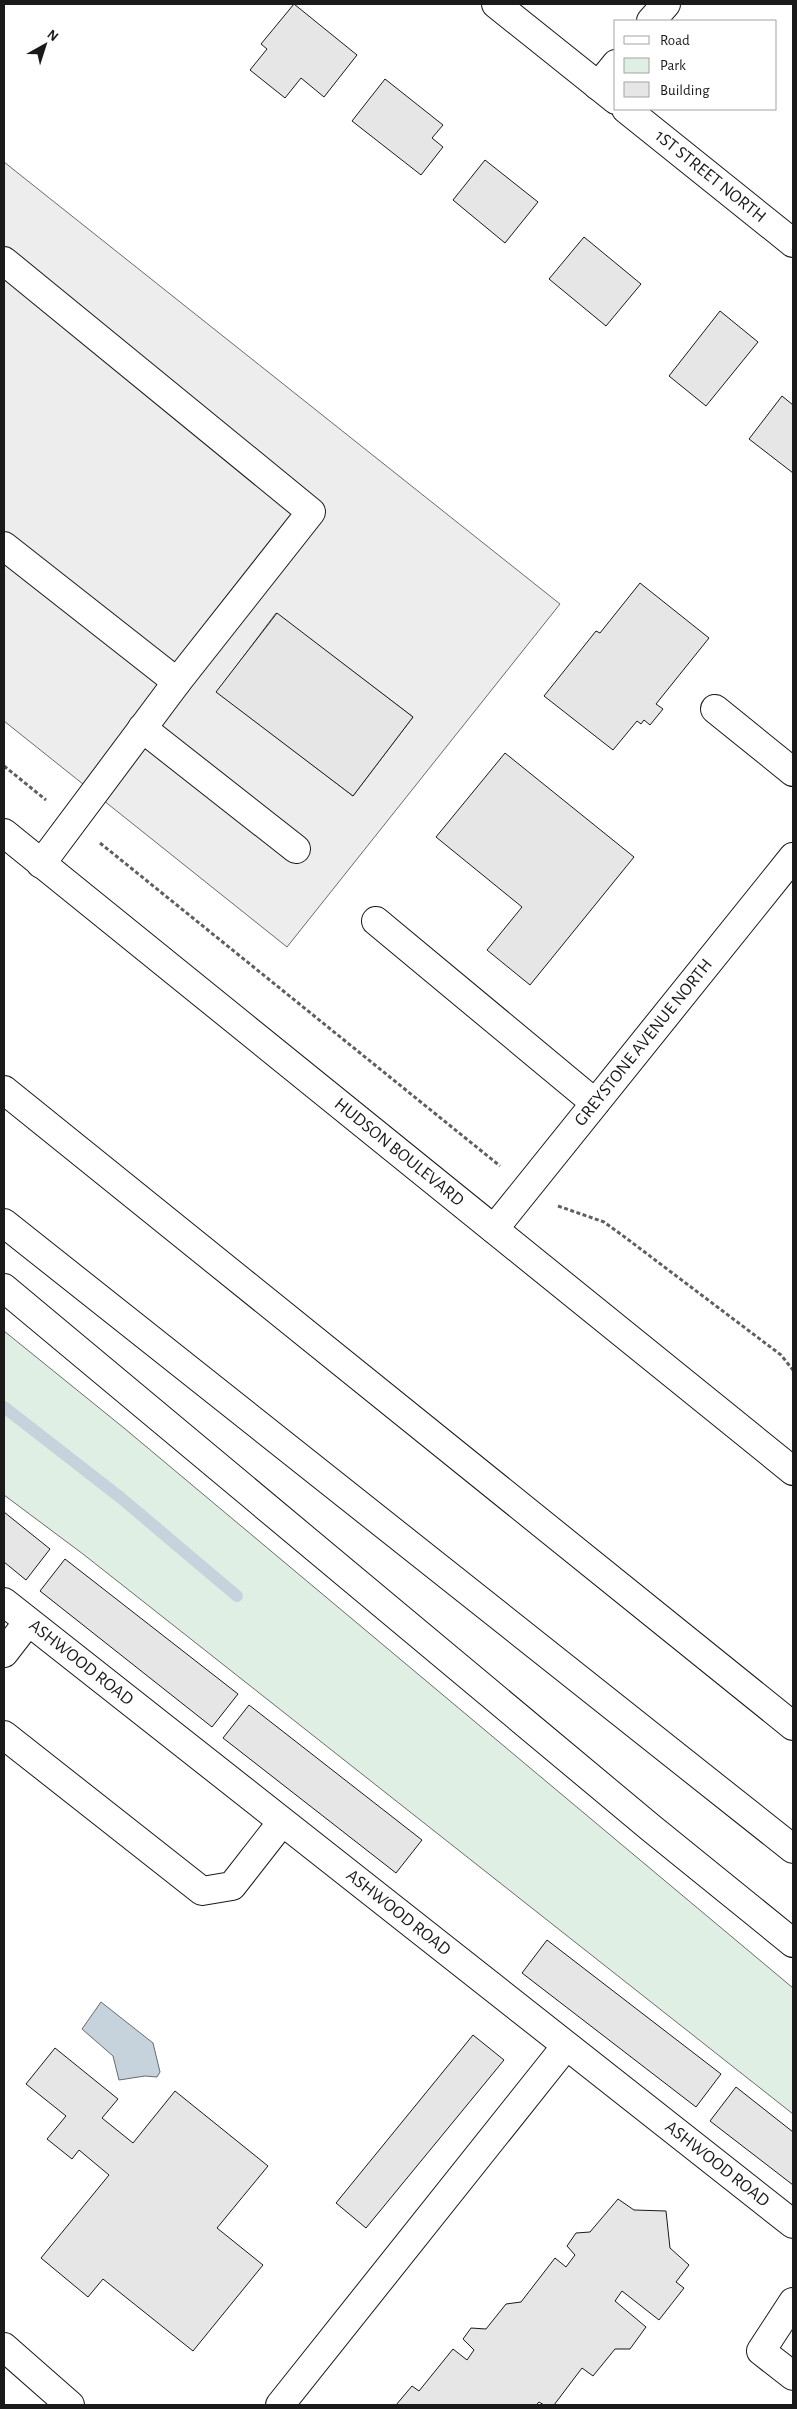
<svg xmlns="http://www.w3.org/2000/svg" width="797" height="2409" viewBox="0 0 797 2409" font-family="'Alegreya Sans',sans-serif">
	<rect width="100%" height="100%" fill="#fff"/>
	<path fill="#e0efe3" stroke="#6a6a6a" d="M4,1331L124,1428L793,1988V2114L83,1554L4,1495Z"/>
	<path fill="#ededed" stroke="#6a6a6a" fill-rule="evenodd" d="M4,162L560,604L287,947L4,721ZM276,613L413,717L353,796L217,692Z"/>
	<path fill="#c6d2dc" stroke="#6a6a6a" d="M101,2002L153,2043L160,2072L157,2077L145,2076L119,2080L113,2056L82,2029Z"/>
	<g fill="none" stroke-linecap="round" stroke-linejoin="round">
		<path stroke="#c6d2dc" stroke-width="12" d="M4,1407L121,1498L237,1596"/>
	</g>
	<g fill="#e6e6e6" stroke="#1a1a1a">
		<path d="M294,4L357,55L324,97L301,78L285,98L250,70L267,49L261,44Z"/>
		<path d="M385,79L443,125L432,138L443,147L421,175L352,121Z"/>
		<path d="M485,160L538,202L505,243L453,200Z"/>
		<path d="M584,237L641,284L606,326L549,279Z"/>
		<path d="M720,311L758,342L706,406L669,376Z"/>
		<path d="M782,396L793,405V473L749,439Z"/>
		<path d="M640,583L709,638L656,704L663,709L650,725L644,720L641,724L637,721L613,750L544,696L596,631L600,633Z"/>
		<path d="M277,613L413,717L353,796L216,692Z"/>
		<path d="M505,753L634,857L530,985L487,950L522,907L436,837Z"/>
		<path d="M4,1512L50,1549L26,1580L4,1562Z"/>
		<path d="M65,1559L238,1694L212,1727L40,1591Z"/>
		<path d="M249,1705L422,1840L396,1873L223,1738Z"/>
		<path d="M547,1940L721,2074L696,2107L522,1973Z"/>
		<path d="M473,2035L504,2060L366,2228L336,2203Z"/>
		<path d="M55,2048L118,2099L102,2118L133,2143L175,2091L268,2166L217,2228L263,2265L193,2351L103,2279L88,2297L41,2258L109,2175L79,2150L72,2159L47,2139L66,2116L26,2084Z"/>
		<path d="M736,2087L793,2132V2185L710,2121Z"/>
		<path d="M618,2199L634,2210L666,2211L670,2248L689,2265L676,2282L684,2288L659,2320L622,2291L615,2301L646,2327L630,2349H615L593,2376L582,2368L554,2405H544L539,2402L536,2405H396L412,2386L419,2391L453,2349L467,2360L474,2350L463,2339L471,2328L486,2329L506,2304L521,2302L555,2258L566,2267L575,2255L567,2246L576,2233L590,2232Z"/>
	</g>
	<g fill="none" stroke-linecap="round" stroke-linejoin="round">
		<g stroke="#1a1a1a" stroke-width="30">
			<g id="minor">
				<path d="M496,4L616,100"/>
				<path d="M651,21L666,4"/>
				<path d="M598,86L616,64"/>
				<path id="s1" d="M626,109L793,243"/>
				<path d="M4,261L311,512L177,682L41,864"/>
				<path d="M4,546L177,682"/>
				<path d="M715,709L793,772"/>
				<path d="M142,728L296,849"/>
				<path id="s2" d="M4,833L793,1471"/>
				<path d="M376,921L595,1103"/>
				<path id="s3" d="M494,1229L793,857"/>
				<path id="s4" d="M4,1602L793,2224"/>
				<path d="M4,1653L28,1622"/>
				<path d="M4,1735L202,1891L232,1886L282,1822"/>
				<path d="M793,2302L761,2351L793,2376"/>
				<path d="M4,2347L70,2405"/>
				<path d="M280,2405L566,2046"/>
			</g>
		</g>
		<g stroke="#1a1a1a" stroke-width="30">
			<g id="highway">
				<path d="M4,1090L793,1726"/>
				<path d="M4,1223L793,1849"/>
				<path d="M4,1288L651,1828L793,1943"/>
			</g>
		</g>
		<g stroke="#5f5f5f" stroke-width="3" stroke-dasharray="4 2.5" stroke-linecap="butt">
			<path d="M4,766L46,800"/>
			<path d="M100,843L500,1166"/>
			<path d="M558,1206L604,1222L626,1238L781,1355L793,1370"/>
		</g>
		<use href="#minor" stroke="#fff" stroke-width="28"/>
		<use href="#highway" stroke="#fff" stroke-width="28"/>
	</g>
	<g text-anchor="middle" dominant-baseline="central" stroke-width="4" stroke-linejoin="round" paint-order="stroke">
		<g font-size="18" fill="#1a1a1a" stroke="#fff">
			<text stroke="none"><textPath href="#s1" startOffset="108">1ST STREET NORTH</textPath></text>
			<text stroke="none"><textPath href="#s3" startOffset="239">GREYSTONE AVENUE NORTH</textPath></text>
			<text stroke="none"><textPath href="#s2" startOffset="508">HUDSON BOULEVARD</textPath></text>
			<text stroke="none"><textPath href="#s4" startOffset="98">ASHWOOD ROAD</textPath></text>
			<text stroke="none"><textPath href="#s4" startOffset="502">ASHWOOD ROAD</textPath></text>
			<text stroke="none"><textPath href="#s4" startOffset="908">ASHWOOD ROAD</textPath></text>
		</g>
	</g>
	<rect width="797" height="2409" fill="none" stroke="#1a1a1a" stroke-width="10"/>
	<rect x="614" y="20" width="162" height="90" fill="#ffffff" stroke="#a3a3a3"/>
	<rect x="624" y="36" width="25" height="8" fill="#ffffff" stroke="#a3a3a3"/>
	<text x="660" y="45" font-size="15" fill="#1a1a1a">Road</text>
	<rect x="624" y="58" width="25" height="15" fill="#e0efe3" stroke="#a3a3a3"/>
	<text x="660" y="70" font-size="15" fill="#1a1a1a">Park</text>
	<rect x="624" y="82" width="25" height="15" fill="#e6e6e6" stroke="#a3a3a3"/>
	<text x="660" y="95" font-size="15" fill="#1a1a1a">Building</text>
	<g transform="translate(45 45) rotate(39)" stroke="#ffffff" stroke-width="4" paint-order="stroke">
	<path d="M0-4L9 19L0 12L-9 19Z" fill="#1a1a1a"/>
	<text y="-8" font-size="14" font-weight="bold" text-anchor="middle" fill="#1a1a1a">N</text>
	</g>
</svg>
